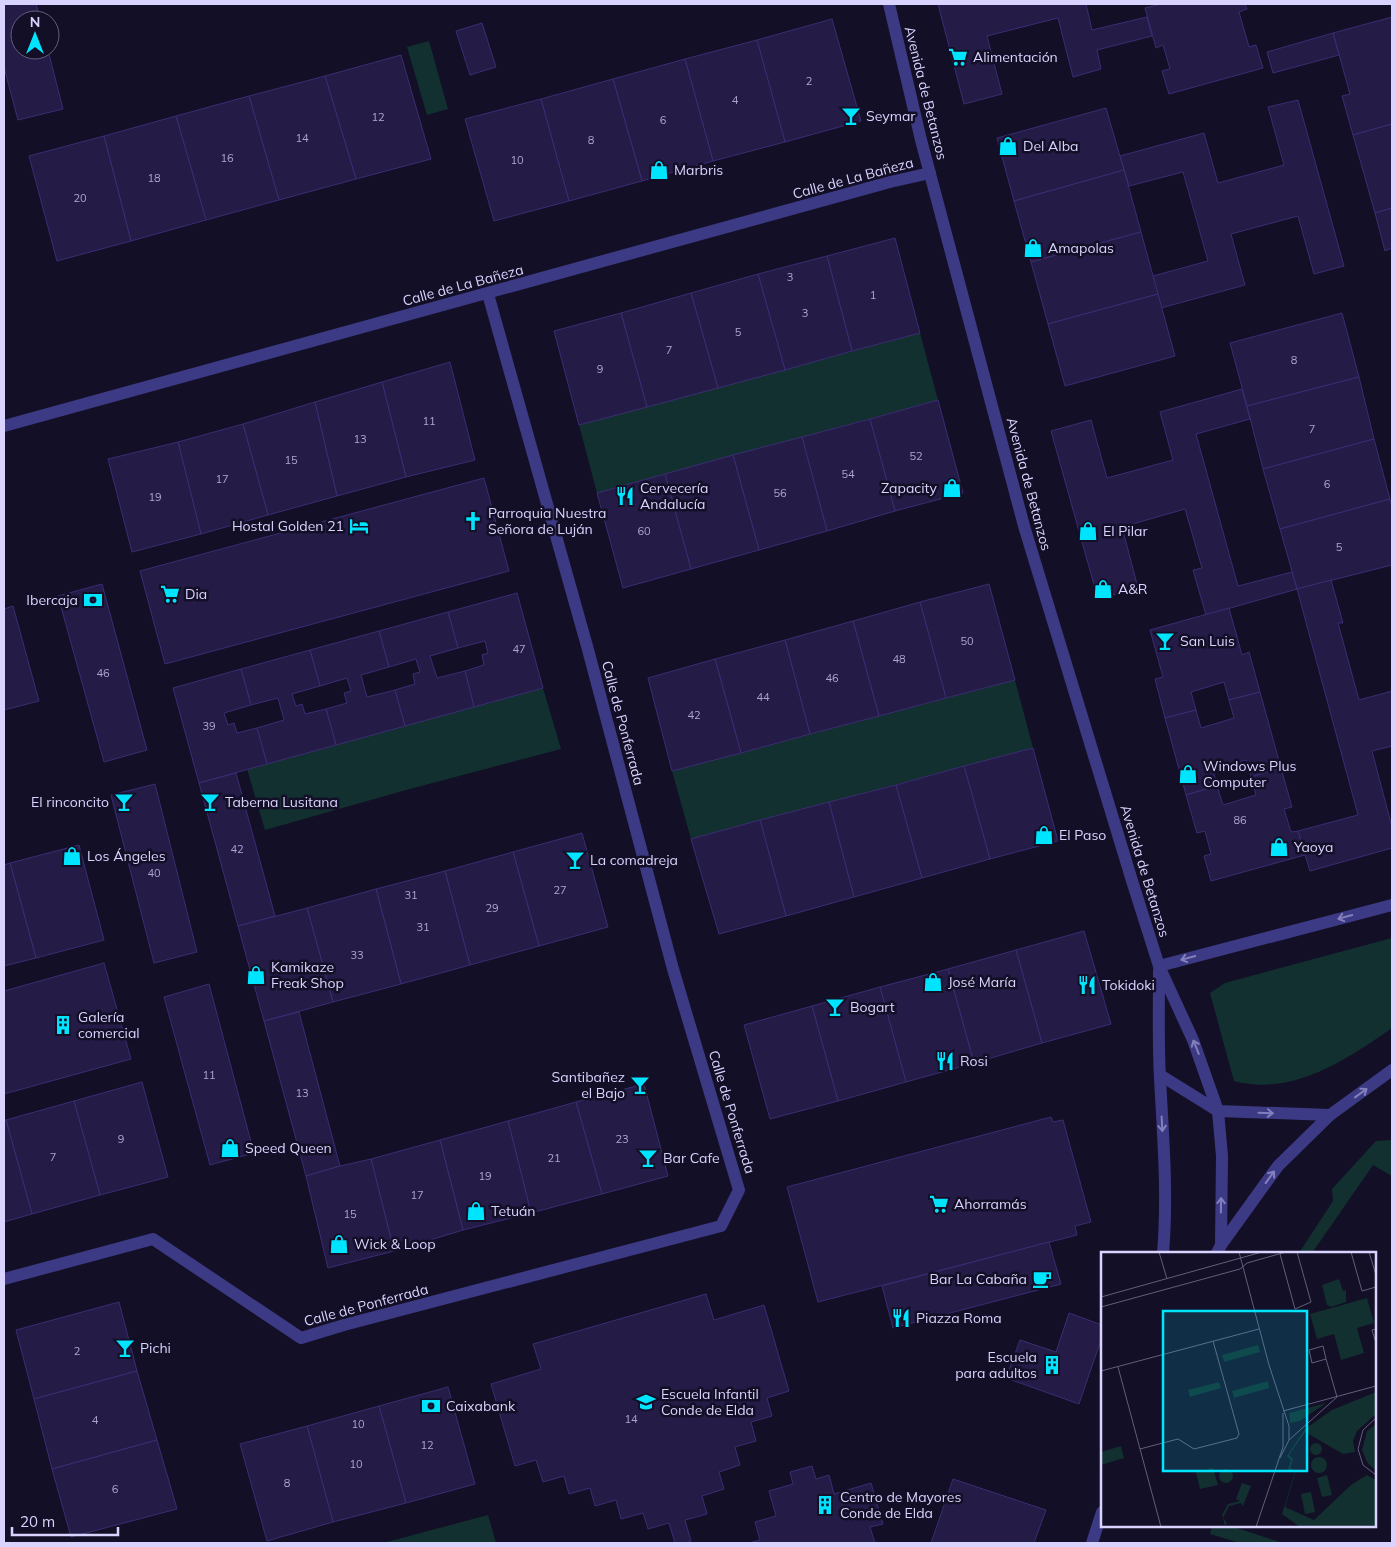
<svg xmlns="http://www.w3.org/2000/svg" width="1396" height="1547" viewBox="0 0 1396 1547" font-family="Mulish,sans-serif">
	<rect width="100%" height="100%" fill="#130f26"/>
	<g fill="#12302f">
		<path d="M429,41L448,109L427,115L407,47Z"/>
		<path d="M920,333L938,400L597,493L579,425Z"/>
		<path d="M1015,680L1033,748L691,839L672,771Z"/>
		<path d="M543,688L561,749L406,790L265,830L247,769Z"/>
		<path d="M1392,938V1028C1348,1059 1291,1097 1234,1081L1210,993L1225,983Z"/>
		<path d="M1392,1140V1176L1373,1165L1312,1253H1299L1333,1201L1332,1189L1376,1141Z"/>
		<path d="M488,1515L496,1543H383Z"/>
		<path d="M1212,1526H1231L1283,1543H1240L1210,1534Z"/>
	</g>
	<g fill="#241b47" stroke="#3b2d73">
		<path d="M8,4H36L40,20H20V50H48L63,109L18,120L4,67V5Z"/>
		<path d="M938,4H1086L1092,30L1147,17L1152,36L1097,50L1101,69L1073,77L1058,18L987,36L1002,94L964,104Z"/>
		<path d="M1161,4H1245L1247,9L1239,12L1249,47L1256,45L1263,68L1169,94L1162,71L1170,69L1163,45L1156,48L1145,8Z"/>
		<path d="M1392,17V124L1353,135L1342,96L1350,94L1333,33Z"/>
		<path d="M832,19L861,121L785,142L757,40Z"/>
		<path d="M482,23L496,67L470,75L456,31Z"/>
		<path d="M1333,33L1339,55L1273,73L1267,52Z"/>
		<path d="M757,40L785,142L713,161L685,59Z"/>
		<path d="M401,55L431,159L356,179L325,76Z"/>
		<path d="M685,59L713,161L642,181L613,79Z"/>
		<path d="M325,76L356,179L279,200L249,96Z"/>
		<path d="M613,79L642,181L569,201L541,99Z"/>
		<path d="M249,96L279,200L206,220L176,116Z"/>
		<path d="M541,99L569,201L494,221L465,119Z"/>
		<path d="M1298,100L1344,266L1314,274L1298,216L1231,234L1245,285L1161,308L1153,276L1208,261L1183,172L1129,186L1120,156L1204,133L1218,183L1284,165L1268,107Z"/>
		<path d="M1106,108L1124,170L1014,201L997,138Z"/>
		<path d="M176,116L206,220L131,241L104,136Z"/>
		<path d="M1392,124V208L1375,213L1353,135Z"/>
		<path d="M104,136L131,241L57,261L29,156Z"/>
		<path d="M1124,170L1141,232L1031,262L1014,201Z"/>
		<path d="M1392,208V248L1385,251L1375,213Z"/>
		<path d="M1141,232L1158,294L1048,324L1031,262Z"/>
		<path d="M895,238L920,333L852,351L827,256Z"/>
		<path d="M827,256L852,351L785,370L758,274Z"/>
		<path d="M758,274L785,370L718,388L691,293Z"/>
		<path d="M691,293L718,388L647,407L621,313Z"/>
		<path d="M1158,294L1175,356L1065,386L1048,324Z"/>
		<path d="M621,313L647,407L579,425L554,331Z"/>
		<path d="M1342,313L1359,377L1247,406L1230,343Z"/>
		<path d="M450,362L475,460L406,477L382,382Z"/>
		<path d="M1359,377L1374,439L1263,469L1247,406Z"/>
		<path d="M382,382L406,477L337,496L315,402Z"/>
		<path d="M1242,389L1250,419L1196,434L1238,586L1292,572L1297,589L1206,615L1193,570L1202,568L1185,509L1122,527L1138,588L1098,599L1051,431L1091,420L1107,478L1173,460L1160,412Z"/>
		<path d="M938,400L963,493L895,511L870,419Z"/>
		<path d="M315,402L337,496L268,515L243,424Z"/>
		<path d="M870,419L895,511L827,531L802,437Z"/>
		<path d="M243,424L268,515L201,534L178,442Z"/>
		<path d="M802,437L827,531L759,550L733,455Z"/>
		<path d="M1374,439L1390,499L1280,529L1263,469Z"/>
		<path d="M178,442L201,534L132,552L108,459Z"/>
		<path d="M733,455L759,550L691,569L665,474Z"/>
		<path d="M665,474L691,569L623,588L597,493Z"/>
		<path d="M484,478L509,571L165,664L140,571Z"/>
		<path d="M1390,499L1392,507V565L1297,589L1280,529Z"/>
		<path d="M1331,580L1343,623H1338L1359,700L1392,691V746L1372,751L1392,827V848L1310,871L1298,831L1358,815L1297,589Z"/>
		<path d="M102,584L147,750L104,762L58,596Z"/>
		<path d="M989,584L1015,680L946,698L920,602Z"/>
		<path d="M517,593L543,688L474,707L465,671L484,665L482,655L488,653L485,641L458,648L448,612Z"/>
		<path d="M920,602L946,698L879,716L853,621Z"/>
		<path d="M13,606L39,701L4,710V609Z"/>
		<path d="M1229,608L1242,655L1249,652L1260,692L1229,700L1224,682L1191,692L1196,710L1165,718L1155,679L1163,677L1150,630Z"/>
		<path d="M448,612L458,648L430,656L437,678L465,671L474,707L405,726L395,690L415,684L413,674L420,672L416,659L389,667L379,631Z"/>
		<path d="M853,621L879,716L810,734L785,640Z"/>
		<path d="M379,631L389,667L361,675L367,697L395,690L405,726L336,745L326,709L347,703L344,693L351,691L347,678L320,686L310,650Z"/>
		<path d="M785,640L810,734L741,753L715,659Z"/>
		<path d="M310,650L320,686L292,694L296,706L302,704L305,714L326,709L336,745L267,764L257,728L284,720L278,698L251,705L241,669Z"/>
		<path d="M715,659L741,753L672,771L648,678Z"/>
		<path d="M241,669L251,705L224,713L228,725L234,723L237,733L257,728L267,764L199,783L173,688Z"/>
		<path d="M1260,692L1281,768L1251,777L1246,760L1213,769L1217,786L1186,795L1165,718L1196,710L1201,728L1234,718L1229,700Z"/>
		<path d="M1033,748L1058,841L990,859L964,766Z"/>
		<path d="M964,766L990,859L922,878L896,785Z"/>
		<path d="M1281,768L1292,807L1284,809L1291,832L1298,831L1305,855L1211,881L1204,856L1211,854L1205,831L1197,833L1186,795L1217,786L1223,805L1256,795L1251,777Z"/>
		<path d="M236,773L275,916L238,926L199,783Z"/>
		<path d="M155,784L197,952L154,963L111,795Z"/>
		<path d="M896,785L922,878L854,897L829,802Z"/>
		<path d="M829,802L854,897L786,916L760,820Z"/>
		<path d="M760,820L786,916L719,934L691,839Z"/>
		<path d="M582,833L608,927L539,946L513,852Z"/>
		<path d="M79,845L104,940L36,958L10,863Z"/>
		<path d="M513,852L539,946L470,965L445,871Z"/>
		<path d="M10,863L36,958L4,966V865Z"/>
		<path d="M445,871L470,965L401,984L376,889Z"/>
		<path d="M376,889L401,984L333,1002L307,908Z"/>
		<path d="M307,908L333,1002L264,1021L238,926Z"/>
		<path d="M1084,931L1111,1024L1042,1043L1016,950Z"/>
		<path d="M1016,950L1042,1043L974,1063L948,969Z"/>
		<path d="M104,963L131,1059L4,1094V991Z"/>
		<path d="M948,969L974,1063L906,1082L880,987Z"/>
		<path d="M209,984L254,1153L210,1165L164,997Z"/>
		<path d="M880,987L906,1082L838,1101L812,1006Z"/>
		<path d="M812,1006L838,1101L770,1119L744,1025Z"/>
		<path d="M299,1012L340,1166L306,1176L264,1021Z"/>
		<path d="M142,1082L168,1177L100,1195L74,1101Z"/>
		<path d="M644,1084L668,1176L602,1194L576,1102Z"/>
		<path d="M74,1101L100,1195L32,1214L6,1120Z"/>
		<path d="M576,1102L602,1194L531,1213L508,1121Z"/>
		<path d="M1051,1117L1053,1122L1063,1120L1091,1222L1075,1226L1077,1235L818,1302L787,1187Z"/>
		<path d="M4,1120H6L32,1214L4,1222Z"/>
		<path d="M508,1121L531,1213L463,1230L440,1140Z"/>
		<path d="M440,1140L463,1230L394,1251L371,1159Z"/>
		<path d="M371,1159L394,1251L328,1268L306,1176L340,1166Z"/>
		<path d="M1049,1242L1061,1284L893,1328L882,1286Z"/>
		<path d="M706,1294L714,1320L764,1305L789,1391L767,1398L772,1416L751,1422L756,1441L735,1447L740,1465L719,1472L724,1489L702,1496L707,1514L685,1520L691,1541L684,1543H675L669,1523L648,1529L643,1513L621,1519L616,1500L595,1506L590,1488L569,1494L564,1476L543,1482L536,1460L515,1466L491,1384L541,1369L533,1344Z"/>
		<path d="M119,1302L137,1371L34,1399L16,1330Z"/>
		<path d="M1069,1313L1102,1325V1337L1079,1404L1006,1378L1020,1340L1056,1352Z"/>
		<path d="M137,1371L157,1440L52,1469L34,1399Z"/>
		<path d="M448,1387L475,1484L406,1503L379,1406Z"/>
		<path d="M379,1406L406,1503L333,1522L307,1426Z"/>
		<path d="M307,1426L333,1522L267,1541L240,1444Z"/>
		<path d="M157,1440L177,1509L71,1537L52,1469Z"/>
		<path d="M812,1466L816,1479L829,1475L834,1494L871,1483L883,1524L870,1527L875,1543H749L760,1540L755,1522L776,1516L769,1491L793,1484L790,1472Z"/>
		<path d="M953,1479L1046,1510L1034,1543H931Z"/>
	</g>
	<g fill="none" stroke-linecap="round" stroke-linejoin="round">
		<g stroke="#3d3a85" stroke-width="12">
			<path d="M889,4L921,140L1024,526L1133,884L1159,966L1193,1040L1218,1111L1222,1156L1221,1245L1217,1253"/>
			<path d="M4,426L890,182L930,173"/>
			<path d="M1159,966L1392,905"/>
			<path d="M1159,971C1159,1007 1158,1043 1160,1078C1163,1136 1168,1195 1163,1253"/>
			<path d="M1160,1075L1218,1111L1330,1115"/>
			<path d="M1221,1245L1278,1166L1330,1115L1392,1070"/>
			<path d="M4,1279L153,1239L301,1338L344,1325L721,1226L739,1190L673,969L587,646L488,294"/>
			<path d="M1092,1543L1102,1512"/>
		</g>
	</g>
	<defs><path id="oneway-shaft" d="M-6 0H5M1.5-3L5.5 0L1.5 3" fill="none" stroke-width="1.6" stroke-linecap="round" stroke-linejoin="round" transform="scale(1.25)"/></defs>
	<g stroke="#837fbc">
		<use href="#oneway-shaft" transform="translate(1345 917) rotate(165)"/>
		<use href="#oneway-shaft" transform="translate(1188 958) rotate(165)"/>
		<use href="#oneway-shaft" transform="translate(1196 1047) rotate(-112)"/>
		<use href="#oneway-shaft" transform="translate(1361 1093) rotate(-36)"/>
		<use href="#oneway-shaft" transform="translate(1266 1113) rotate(2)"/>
		<use href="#oneway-shaft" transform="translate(1162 1124) rotate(87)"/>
		<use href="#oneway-shaft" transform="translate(1270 1177) rotate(-54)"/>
		<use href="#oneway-shaft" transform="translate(1221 1205) rotate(-89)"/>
	</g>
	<defs>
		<g id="supermarket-bare" transform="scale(1.5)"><path d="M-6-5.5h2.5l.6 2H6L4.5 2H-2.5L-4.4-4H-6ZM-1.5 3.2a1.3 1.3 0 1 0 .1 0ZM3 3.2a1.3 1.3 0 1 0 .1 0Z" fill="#00e5ff" stroke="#130f26" stroke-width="2.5" paint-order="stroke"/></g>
		<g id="bar-bare" transform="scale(1.5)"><path d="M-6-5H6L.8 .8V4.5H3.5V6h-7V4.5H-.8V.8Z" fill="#00e5ff" stroke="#130f26" stroke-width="2.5" paint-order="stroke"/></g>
		<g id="shop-bare" transform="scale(1.5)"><path d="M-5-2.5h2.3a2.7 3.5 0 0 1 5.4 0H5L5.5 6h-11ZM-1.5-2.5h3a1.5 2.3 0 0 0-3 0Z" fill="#00e5ff" stroke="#130f26" stroke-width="2.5" paint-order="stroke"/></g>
		<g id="restaurant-bare" transform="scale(1.5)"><path d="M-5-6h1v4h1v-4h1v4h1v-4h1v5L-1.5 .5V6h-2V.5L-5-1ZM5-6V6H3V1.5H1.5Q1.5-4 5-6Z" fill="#00e5ff" stroke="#130f26" stroke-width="2.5" paint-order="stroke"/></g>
		<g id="church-bare" transform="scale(1.5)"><path d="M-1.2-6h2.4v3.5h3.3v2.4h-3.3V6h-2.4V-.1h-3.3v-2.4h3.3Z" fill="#00e5ff" stroke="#130f26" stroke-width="2.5" paint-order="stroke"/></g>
		<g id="hotel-bare" transform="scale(1.5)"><path d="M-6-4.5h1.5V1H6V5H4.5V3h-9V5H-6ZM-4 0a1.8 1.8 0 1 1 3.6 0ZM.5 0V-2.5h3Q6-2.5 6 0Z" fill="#00e5ff" stroke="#130f26" stroke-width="2.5" paint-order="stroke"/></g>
		<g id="bank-bare" transform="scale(1.5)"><path d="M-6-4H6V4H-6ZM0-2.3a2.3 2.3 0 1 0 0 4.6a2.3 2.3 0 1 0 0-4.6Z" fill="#00e5ff" stroke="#130f26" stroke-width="2.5" paint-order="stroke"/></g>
		<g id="building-bare" transform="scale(1.5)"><path d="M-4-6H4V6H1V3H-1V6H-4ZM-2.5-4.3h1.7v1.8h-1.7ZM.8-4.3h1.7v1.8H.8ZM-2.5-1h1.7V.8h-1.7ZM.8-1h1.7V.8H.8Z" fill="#00e5ff" stroke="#130f26" stroke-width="2.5" paint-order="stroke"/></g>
		<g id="cafe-bare" transform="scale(1.5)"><path d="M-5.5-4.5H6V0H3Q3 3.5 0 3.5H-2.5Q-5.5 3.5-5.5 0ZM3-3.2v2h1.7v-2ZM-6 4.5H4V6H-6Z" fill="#00e5ff" stroke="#130f26" stroke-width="2.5" paint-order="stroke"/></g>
		<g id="school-bare" transform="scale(1.5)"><path d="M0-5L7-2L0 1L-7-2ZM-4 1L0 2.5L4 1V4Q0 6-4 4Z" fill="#00e5ff" stroke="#130f26" stroke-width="2.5" paint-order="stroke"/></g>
	</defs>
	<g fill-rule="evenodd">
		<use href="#supermarket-bare" x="958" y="57"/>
		<use href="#bar-bare" x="851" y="116"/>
		<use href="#shop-bare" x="1008" y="146"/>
		<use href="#shop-bare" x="659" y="170"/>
		<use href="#shop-bare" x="1033" y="248"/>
		<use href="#shop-bare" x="952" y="488"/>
		<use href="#restaurant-bare" x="625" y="496"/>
		<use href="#church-bare" x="473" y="521"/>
		<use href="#hotel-bare" x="359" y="526"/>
		<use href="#shop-bare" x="1088" y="531"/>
		<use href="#shop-bare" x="1103" y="589"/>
		<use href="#supermarket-bare" x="170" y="594"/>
		<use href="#bank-bare" x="93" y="600"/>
		<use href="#bar-bare" x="1165" y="641"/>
		<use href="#shop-bare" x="1188" y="774"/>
		<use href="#bar-bare" x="124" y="802"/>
		<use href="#bar-bare" x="210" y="802"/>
		<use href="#shop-bare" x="1044" y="835"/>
		<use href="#shop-bare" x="1279" y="847"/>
		<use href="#shop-bare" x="72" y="856"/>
		<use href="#bar-bare" x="575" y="860"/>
		<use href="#shop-bare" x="256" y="975"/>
		<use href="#shop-bare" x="933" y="982"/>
		<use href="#restaurant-bare" x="1087" y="985"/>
		<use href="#bar-bare" x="835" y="1007"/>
		<use href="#building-bare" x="63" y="1025"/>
		<use href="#restaurant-bare" x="945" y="1061"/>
		<use href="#bar-bare" x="640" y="1085"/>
		<use href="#shop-bare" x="230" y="1148"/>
		<use href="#bar-bare" x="648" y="1158"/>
		<use href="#supermarket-bare" x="939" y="1204"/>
		<use href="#shop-bare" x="476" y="1211"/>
		<use href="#shop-bare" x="339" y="1244"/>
		<use href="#cafe-bare" x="1042" y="1279"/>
		<use href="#restaurant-bare" x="901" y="1318"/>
		<use href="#bar-bare" x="125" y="1348"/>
		<use href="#building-bare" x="1052" y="1365"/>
		<use href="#school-bare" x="646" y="1402"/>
		<use href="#bank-bare" x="431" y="1406"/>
		<use href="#building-bare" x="825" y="1505"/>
	</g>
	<g text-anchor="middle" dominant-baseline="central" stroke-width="5" stroke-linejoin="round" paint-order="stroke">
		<g font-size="11" fill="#aca6d1">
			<text x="809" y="81">2</text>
			<text x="735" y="100">4</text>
			<text x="378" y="117">12</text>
			<text x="663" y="120">6</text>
			<text x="302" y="138">14</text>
			<text x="591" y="140">8</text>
			<text x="227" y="158">16</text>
			<text x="517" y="160">10</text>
			<text x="154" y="178">18</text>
			<text x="80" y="198">20</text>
			<text x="790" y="277">3</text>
			<text x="873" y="295">1</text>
			<text x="805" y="313">3</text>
			<text x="738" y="332">5</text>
			<text x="669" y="350">7</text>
			<text x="1294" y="360">8</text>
			<text x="600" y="369">9</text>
			<text x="429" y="421">11</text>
			<text x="1312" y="429">7</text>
			<text x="360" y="439">13</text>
			<text x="916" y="456">52</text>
			<text x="291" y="460">15</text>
			<text x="848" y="474">54</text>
			<text x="222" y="479">17</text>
			<text x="1327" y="484">6</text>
			<text x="780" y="493">56</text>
			<text x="155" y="497">19</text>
			<text x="644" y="531">60</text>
			<text x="1339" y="547">5</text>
			<text x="967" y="641">50</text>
			<text x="519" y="649">47</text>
			<text x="899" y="659">48</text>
			<text x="103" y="673">46</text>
			<text x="832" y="678">46</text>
			<text x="763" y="697">44</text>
			<text x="694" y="715">42</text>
			<text x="209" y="726">39</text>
			<text x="1240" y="820">86</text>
			<text x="237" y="849">42</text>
			<text x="154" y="873">40</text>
			<text x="560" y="890">27</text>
			<text x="411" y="895">31</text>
			<text x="492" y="908">29</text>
			<text x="423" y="927">31</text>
			<text x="357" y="955">33</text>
			<text x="209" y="1075">11</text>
			<text x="302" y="1093">13</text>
			<text x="121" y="1139">9</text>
			<text x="622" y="1139">23</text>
			<text x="53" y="1157">7</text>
			<text x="554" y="1158">21</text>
			<text x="485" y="1176">19</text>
			<text x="417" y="1195">17</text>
			<text x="350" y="1214">15</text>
			<text x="77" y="1351">2</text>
			<text x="631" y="1419">14</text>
			<text x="95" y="1420">4</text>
			<text x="358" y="1424">10</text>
			<text x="427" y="1445">12</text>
			<text x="356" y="1464">10</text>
			<text x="287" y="1483">8</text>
			<text x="115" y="1489">6</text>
		</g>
		<g font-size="14" fill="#d9d4ff" stroke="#130f26" text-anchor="start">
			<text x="973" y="57">Alimentación</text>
			<text x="866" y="116">Seymar</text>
			<text x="1023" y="146">Del Alba</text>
			<text x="674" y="170">Marbris</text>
			<text x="1048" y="248">Amapolas</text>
			<text x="640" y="488">Cervecería<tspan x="640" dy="16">Andalucía</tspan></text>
			<text x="937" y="488" text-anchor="end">Zapacity</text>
			<text x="488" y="513">Parroquia Nuestra<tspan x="488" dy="16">Señora de Luján</tspan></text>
			<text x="344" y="526" text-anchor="end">Hostal Golden 21</text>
			<text x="1103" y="531">El Pilar</text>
			<text x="1118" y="589">A&amp;R</text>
			<text x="185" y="594">Dia</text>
			<text x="78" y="600" text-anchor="end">Ibercaja</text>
			<text x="1180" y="641">San Luis</text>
			<text x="1203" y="766">Windows Plus<tspan x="1203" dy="16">Computer</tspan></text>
			<text x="109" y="802" text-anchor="end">El rinconcito</text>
			<text x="225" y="802">Taberna Lusitana</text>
			<text x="1059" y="835">El Paso</text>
			<text x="1294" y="847">Yaoya</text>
			<text x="87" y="856">Los Ángeles</text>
			<text x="590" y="860">La comadreja</text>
			<text x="271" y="967">Kamikaze<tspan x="271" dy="16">Freak Shop</tspan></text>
			<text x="948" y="982">José María</text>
			<text x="1102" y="985">Tokidoki</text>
			<text x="850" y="1007">Bogart</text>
			<text x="78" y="1017">Galería<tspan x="78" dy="16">comercial</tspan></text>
			<text x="960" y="1061">Rosi</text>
			<text x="625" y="1077" text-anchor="end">Santibañez<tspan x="625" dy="16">el Bajo</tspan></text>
			<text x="245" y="1148">Speed Queen</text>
			<text x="663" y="1158">Bar Cafe</text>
			<text x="954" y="1204">Ahorramás</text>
			<text x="491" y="1211">Tetuán</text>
			<text x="354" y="1244">Wick &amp; Loop</text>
			<text x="1027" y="1279" text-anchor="end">Bar La Cabaña</text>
			<text x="916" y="1318">Piazza Roma</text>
			<text x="140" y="1348">Pichi</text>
			<text x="1037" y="1357" text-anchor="end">Escuela<tspan x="1037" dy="16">para adultos</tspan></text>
			<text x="661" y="1394">Escuela Infantil<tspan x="661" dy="16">Conde de Elda</tspan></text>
			<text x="446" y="1406">Caixabank</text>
			<text x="840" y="1497">Centro de Mayores<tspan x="840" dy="16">Conde de Elda</tspan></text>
		</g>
		<g font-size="14" fill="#d9d4ff" stroke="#130f26">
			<text transform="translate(926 93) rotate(76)">Avenida de Betanzos</text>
			<text transform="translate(853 178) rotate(-15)">Calle de La Bañeza</text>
			<text transform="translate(463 285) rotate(-15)">Calle de La Bañeza</text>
			<text transform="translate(1029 484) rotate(75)">Avenida de Betanzos</text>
			<text transform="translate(623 723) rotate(75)">Calle de Ponferrada</text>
			<text transform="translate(1145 871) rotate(73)">Avenida de Betanzos</text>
			<text transform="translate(732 1112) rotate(73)">Calle de Ponferrada</text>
			<text transform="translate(366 1305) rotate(-15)">Calle de Ponferrada</text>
		</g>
	</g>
	<g transform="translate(1101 1252)">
		<rect width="275" height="275" fill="#130f26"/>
		<path d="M238,27L242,39L245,38V50L230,55L226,53L221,33ZM266,46L273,71L256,76L263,101L240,108L233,82L216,87L209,62ZM157,93L159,100L123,110L121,103ZM167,129L168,136L133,146L131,139ZM118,130L120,136L89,145L87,138ZM275,140V162L256,179L252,189L254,200L242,202L204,180L188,203L192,207L189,216L195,219L184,255L213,268L250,233L266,223L275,228V275H199L181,262L194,220L187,217L190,208L186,204L204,177L231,158ZM225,151L199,169L189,171L188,161ZM275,172V219L266,210L261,198L266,179ZM209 197a6 6 0 1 1 12 0a6 6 0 1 1-12 0ZM20,194L23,206L0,213V200ZM210 213a8 8 0 1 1 16 0a8 8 0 1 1-16 0ZM112,216L117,233L99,237L95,220ZM118 224a7 7 0 1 1 14 0a7 7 0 1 1-14 0ZM226,223L231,243L221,245L216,226ZM141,231L150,234L142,254L140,251L128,254L122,266L126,271L124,274L121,263L127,252L139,249L135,247ZM210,240L214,260L204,262L200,242Z" fill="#12302f"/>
		<path fill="none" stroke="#625e7d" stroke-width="1" d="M58,0L66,27M138,0L168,113L188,174V188L179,206M250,0L261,39L275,35M268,0L275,23M179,2L194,57L210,50L196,0M0,45L161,0M0,55L139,17L146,11L185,0M275,77L271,78L275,91M222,94L225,107L211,111L208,98ZM225,107L236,145M17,115L60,275M0,119L158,77M182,159L275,134M275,166L262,178L257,197L262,213L275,223M188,188L236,145M39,197L77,187L93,197L136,186L138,182L112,89M155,275L182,195V161"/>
		<path fill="#00e5ff" fill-opacity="0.15" stroke="#00e5ff" stroke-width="2.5" d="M62,59H206V219H62Z"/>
		<rect width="275" height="275" fill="none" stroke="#d9d4ff" stroke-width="2.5"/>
	</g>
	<rect width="1396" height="1547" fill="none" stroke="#d9d4ff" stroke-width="10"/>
	<g transform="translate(35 35)"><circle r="24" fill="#130f26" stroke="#625e7d"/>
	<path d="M0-4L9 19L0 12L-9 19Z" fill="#00e5ff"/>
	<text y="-8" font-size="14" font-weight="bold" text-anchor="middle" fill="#d9d4ff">N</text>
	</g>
	<path d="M12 1527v8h106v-8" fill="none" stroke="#d9d4ff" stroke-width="2.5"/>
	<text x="20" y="1527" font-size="15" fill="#d9d4ff" stroke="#130f26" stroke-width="4" paint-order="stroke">20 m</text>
</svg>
